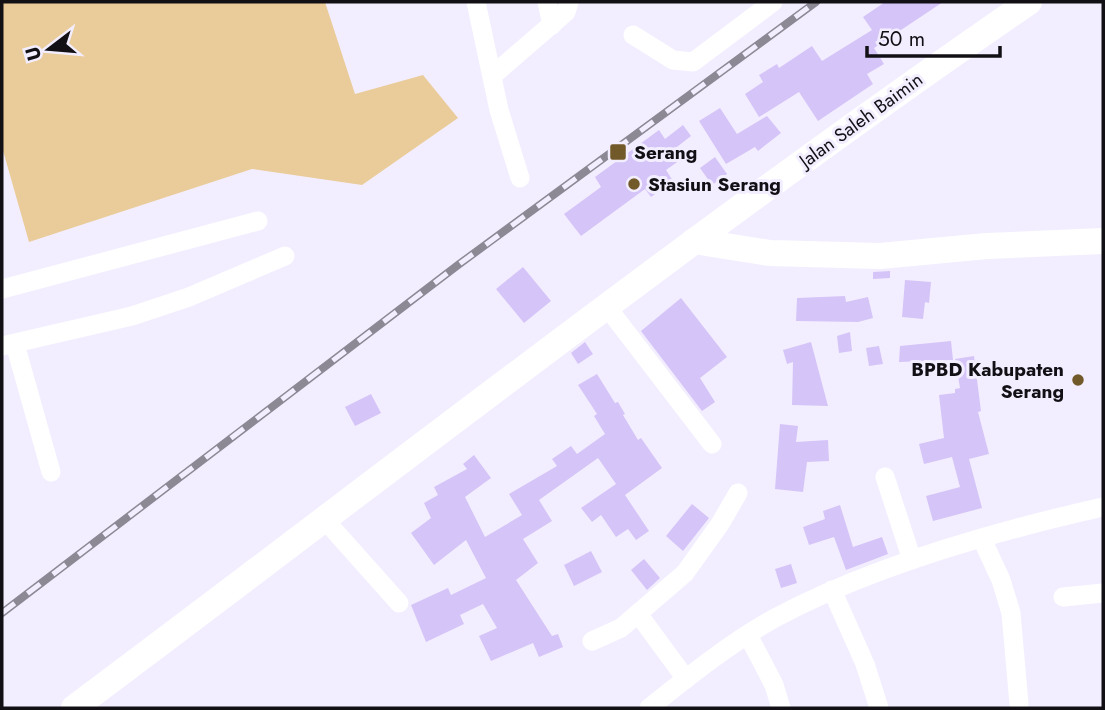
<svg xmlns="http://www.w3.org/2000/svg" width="1105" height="710" viewBox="0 0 1105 710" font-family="Jost,sans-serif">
	<rect width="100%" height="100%" fill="#f3eeff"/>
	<path fill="#eacc9a" d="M2,2H325L355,94L423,75L458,118L362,185L252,169L29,242L2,147Z"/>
	<g fill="#d5c4f8">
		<path d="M885,2H943L874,48L884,64L867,74L873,84L818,121L799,92L759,117L745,94L763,82L759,75L777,64L779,68L812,46L822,61L872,30L863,17Z"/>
		<path d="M720,108L737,134L767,116L781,133L758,151L755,147L726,164L699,121Z"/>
		<path d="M683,125L691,136L673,150L680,160L666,170L673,181L651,197L645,189L581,236L564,214L601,187L595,177L659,130L665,139Z"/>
		<path d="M715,157L727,174L712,185L700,168Z"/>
		<path d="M523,267L551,301L524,323L496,289Z"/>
		<path d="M890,271V278L873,279V272Z"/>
		<path d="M905,280L931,282L929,303L925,302L923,319L902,317Z"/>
		<path d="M845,296L846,302L868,297L873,318L858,322L796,321L797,298Z"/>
		<path d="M681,298L727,357L700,378L715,402L702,411L641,331Z"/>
		<path d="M850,332L852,351L839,353L837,336Z"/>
		<path d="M951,341L953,360L899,362L900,346Z"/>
		<path d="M585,342L593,354L578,364L571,353Z"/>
		<path d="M811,342L828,406L792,405L793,362L787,364L783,350Z"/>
		<path d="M879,346L883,364L869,366L866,348Z"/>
		<path d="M974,356L981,411L978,412L989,454L969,459L982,508L933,521L926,496L960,487L952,457L924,464L919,444L944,438L939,395L955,393V389L960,388L955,359Z"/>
		<path d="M597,374L615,403L618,402L625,414L623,415L638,440L641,438L662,468L625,495L649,531L636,540L628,529L616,537L601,515L592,522L581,508L616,484L598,458L539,500L552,521L523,539L538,563L516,580L552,636L558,634L563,647L539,657L533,643L491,661L479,636L497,628L483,604L460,615L464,624L426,642L411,605L448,588L451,595L486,578L466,540L434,565L411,533L431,518L424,503L438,495L434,487L467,469L463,464L474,455L491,478L465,497L485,537L522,515L509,494L557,466L552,459L571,446L577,454L605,434L594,416L597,414L578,385Z"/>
		<path d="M371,394L381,413L355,426L345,407Z"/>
		<path d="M780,424L798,426L796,442L828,440L829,461L807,462L803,492L775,489Z"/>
		<path d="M692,504L709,518L683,551L666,536Z"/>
		<path d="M840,505L853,547L882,537L888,554L846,570L834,537L809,545L803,527L825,519L823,511Z"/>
		<path d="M591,551L602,572L574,586L564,565Z"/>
		<path d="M644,559L660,578L647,590L631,570Z"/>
		<path d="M791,564L797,583L781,588L775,569Z"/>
	</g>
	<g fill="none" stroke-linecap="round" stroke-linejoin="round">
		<g stroke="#fff" stroke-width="19">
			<path d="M476,2L499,110L520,178"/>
			<path d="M547,2L552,25"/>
			<path d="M633,35L673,60L693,62L773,2"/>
			<path d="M492,76L566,12L569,2"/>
			<path d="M2,289L258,221"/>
			<path d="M607,307L712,444"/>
			<path d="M15,344L51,472"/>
			<path d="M2,346L132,316L189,297L285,256"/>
			<path d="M885,477L912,560"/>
			<path d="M325,520L399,603"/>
			<path d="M982,539L1001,580L1011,613L1019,704"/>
			<path d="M832,590L865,664L879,708"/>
			<path d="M1063,597L1103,593"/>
			<path d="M639,615L686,679"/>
			<path d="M748,635L774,685L781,708"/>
			<path d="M592,641L621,628L685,573L720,524L738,493"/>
			<path d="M649,708C689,676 730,643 775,618C872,566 996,531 1103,507"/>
		</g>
		<g stroke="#fff" stroke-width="26">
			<path d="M694,241L770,253L880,256L987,246L1103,241"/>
			<path d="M74,708C391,471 703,226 1029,2"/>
		</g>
		<g stroke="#8c8894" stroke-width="8">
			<path id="rail" d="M2,613L458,265L816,2"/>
		</g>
		<use href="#rail" stroke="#f3eeff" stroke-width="5" stroke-dasharray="16" stroke-linecap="butt"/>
	</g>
	<g fill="#72592a" stroke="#f3eeff" stroke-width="2.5">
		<rect x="609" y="143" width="18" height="18" rx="3.5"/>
		<circle cx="634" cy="184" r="7"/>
		<circle cx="1078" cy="380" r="7"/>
	</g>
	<g text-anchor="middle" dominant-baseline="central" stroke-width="6" stroke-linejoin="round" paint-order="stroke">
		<g font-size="19" fill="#121015" stroke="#f3eeff">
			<text transform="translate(861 120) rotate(-36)">Jalan Saleh Baimin</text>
		</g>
		<g font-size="19" font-weight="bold" fill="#121015" stroke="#f3eeff" text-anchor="start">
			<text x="634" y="152">Serang</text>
			<text x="648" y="184">Stasiun Serang</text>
			<text x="1064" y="369" text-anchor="end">BPBD Kabupaten<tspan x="1064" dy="22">Serang</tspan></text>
		</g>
	</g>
	<rect width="1105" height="710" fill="none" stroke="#121015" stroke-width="7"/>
	<g transform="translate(49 49) rotate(254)" stroke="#f3eeff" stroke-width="5" paint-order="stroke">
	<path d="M0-5L12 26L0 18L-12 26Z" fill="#121015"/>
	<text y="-10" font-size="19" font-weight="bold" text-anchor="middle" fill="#121015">U</text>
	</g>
	<path d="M867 46v10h133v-10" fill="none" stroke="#121015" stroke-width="3.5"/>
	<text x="878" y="46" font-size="21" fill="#121015" stroke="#f3eeff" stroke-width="5" paint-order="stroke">50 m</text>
</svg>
